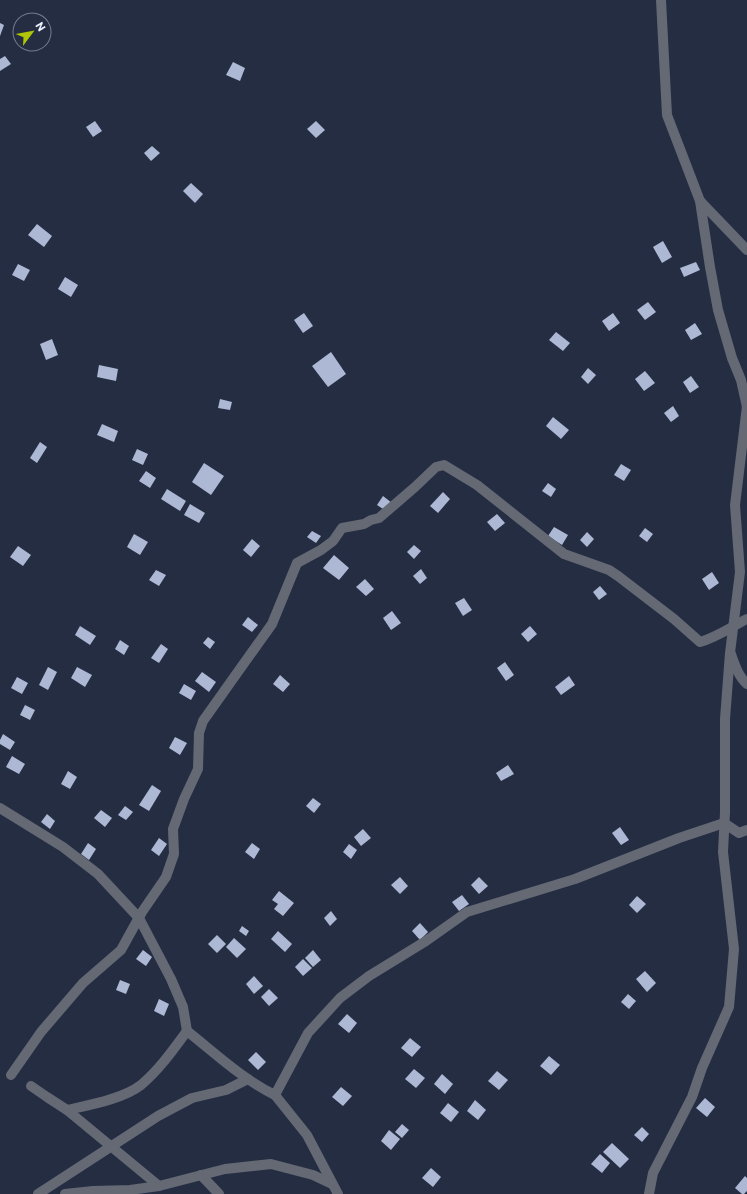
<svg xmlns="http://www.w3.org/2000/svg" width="747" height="1194" viewBox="0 0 747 1194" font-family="Commissioner,sans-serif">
	<rect width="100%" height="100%" fill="#252d43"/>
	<g fill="#adb8d4">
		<path d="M0,23L4,25L0,36Z"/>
		<path d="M5,56L11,64L0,71V59Z"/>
		<path d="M233,62L245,68L240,81L226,75Z"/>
		<path d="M95,121L102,131L93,137L86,127Z"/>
		<path d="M316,121L325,130L316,138L307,129Z"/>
		<path d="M152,146L160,153L151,161L144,153Z"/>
		<path d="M191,183L203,194L195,203L183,191Z"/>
		<path d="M37,224L52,236L44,247L28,235Z"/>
		<path d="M663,241L672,257L662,263L653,247Z"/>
		<path d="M696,262L700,270L684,277L680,268Z"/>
		<path d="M18,264L30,270L24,281L12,275Z"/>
		<path d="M65,277L78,285L71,297L58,289Z"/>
		<path d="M648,302L656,312L645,320L637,310Z"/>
		<path d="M304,313L313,326L303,333L294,320Z"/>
		<path d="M613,313L620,323L609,331L602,321Z"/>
		<path d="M695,323L702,334L691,340L685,330Z"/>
		<path d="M556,332L570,343L563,351L549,340Z"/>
		<path d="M52,339L58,355L46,360L40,344Z"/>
		<path d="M331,352L346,374L328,387L312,366Z"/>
		<path d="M99,365L118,369L116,381L97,377Z"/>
		<path d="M588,368L596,375L588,384L581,377Z"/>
		<path d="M645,371L655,383L644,391L635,379Z"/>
		<path d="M691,376L699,387L690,393L683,382Z"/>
		<path d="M220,399L232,402L230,410L218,408Z"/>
		<path d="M673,406L679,416L671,422L664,413Z"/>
		<path d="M553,417L569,430L561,439L546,426Z"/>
		<path d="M102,424L118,431L114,442L97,435Z"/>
		<path d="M40,442L47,447L37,463L30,458Z"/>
		<path d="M137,449L148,454L143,465L132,460Z"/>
		<path d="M204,463L224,476L211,495L192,482Z"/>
		<path d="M621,464L631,470L624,481L614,475Z"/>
		<path d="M146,471L156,478L150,488L139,481Z"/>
		<path d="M548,483L556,489L551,497L542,491Z"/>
		<path d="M167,489L186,501L180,511L161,499Z"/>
		<path d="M443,492L450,499L438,513L430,506Z"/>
		<path d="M383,496L392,503L386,511L377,505Z"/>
		<path d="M190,504L205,513L199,523L184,515Z"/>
		<path d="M497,514L505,523L495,531L487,522Z"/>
		<path d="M554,527L568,535L562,545L548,536Z"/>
		<path d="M645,528L653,534L647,542L639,536Z"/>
		<path d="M312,531L321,536L316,543L307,537Z"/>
		<path d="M587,532L594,539L587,547L580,540Z"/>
		<path d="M134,534L148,542L140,555L127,547Z"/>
		<path d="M252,539L260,546L251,557L243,550Z"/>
		<path d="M414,545L421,551L414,559L407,552Z"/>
		<path d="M18,546L31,555L23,566L10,557Z"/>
		<path d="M334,555L349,568L339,580L323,568Z"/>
		<path d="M421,569L427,578L420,584L413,576Z"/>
		<path d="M156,570L166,575L159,586L149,580Z"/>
		<path d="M712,572L719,583L709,590L702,579Z"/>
		<path d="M365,579L374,589L366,596L356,587Z"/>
		<path d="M600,586L607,594L599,600L593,592Z"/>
		<path d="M464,598L472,610L463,616L455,603Z"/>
		<path d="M392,611L401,623L391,630L383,618Z"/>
		<path d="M248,617L258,625L252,632L242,625Z"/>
		<path d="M80,626L96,636L90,645L75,635Z"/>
		<path d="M530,626L537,634L528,642L521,634Z"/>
		<path d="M208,637L215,642L210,649L203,643Z"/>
		<path d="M120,640L129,646L124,655L115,649Z"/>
		<path d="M161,644L168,649L159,663L151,658Z"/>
		<path d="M505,662L514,675L506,681L497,668Z"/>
		<path d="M48,667L57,672L48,690L39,685Z"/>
		<path d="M77,667L92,675L85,687L71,678Z"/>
		<path d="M202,672L216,682L209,692L195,681Z"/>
		<path d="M280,675L290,684L283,692L273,684Z"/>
		<path d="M569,676L575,685L561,695L555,687Z"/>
		<path d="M17,677L28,683L22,694L11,688Z"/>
		<path d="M184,684L196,691L191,700L179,693Z"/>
		<path d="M25,705L35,710L30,720L20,715Z"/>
		<path d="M3,734L15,742L10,750L0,744V740Z"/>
		<path d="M175,737L187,743L180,755L169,748Z"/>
		<path d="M12,756L25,764L19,774L6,767Z"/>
		<path d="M508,765L514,774L501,781L496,773Z"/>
		<path d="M68,771L77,777L70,789L61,784Z"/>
		<path d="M152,785L161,791L149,811L139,805Z"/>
		<path d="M313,798L321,804L314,813L306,806Z"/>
		<path d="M125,806L133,812L126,820L118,815Z"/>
		<path d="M101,810L112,818L105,827L94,818Z"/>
		<path d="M47,814L55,821L50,829L41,822Z"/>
		<path d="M620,827L629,840L621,845L612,833Z"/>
		<path d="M363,829L371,838L361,846L354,837Z"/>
		<path d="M159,838L167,844L159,856L151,850Z"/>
		<path d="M88,843L96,849L89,860L81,854Z"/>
		<path d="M252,843L260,849L254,859L245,852Z"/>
		<path d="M349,844L357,850L351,859L343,852Z"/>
		<path d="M400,877L408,886L400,894L391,885Z"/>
		<path d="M479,877L488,886L479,894L471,885Z"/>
		<path d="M279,891L294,903L283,916L274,909L278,904L272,900Z"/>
		<path d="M462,895L469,904L459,911L452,902Z"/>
		<path d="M637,896L646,904L637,913L629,905Z"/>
		<path d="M331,911L337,919L330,926L324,918Z"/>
		<path d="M420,923L428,932L420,940L412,931Z"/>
		<path d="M242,926L249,931L246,936L239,931Z"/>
		<path d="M278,931L292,944L285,952L271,939Z"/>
		<path d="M217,935L226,944L217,953L208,944Z"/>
		<path d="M234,938L246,949L237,958L226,947Z"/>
		<path d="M143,950L152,957L146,966L136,959Z"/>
		<path d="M313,950L321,960L313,967L305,958Z"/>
		<path d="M303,959L312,968L303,976L295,967Z"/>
		<path d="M645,971L656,983L647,992L636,979Z"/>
		<path d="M254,976L263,986L254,994L246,984Z"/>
		<path d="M120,980L130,984L126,994L116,990Z"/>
		<path d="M269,989L278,998L269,1006L261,997Z"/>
		<path d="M628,994L636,1001L629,1009L621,1002Z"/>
		<path d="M159,999L169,1004L164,1016L154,1011Z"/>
		<path d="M347,1014L357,1023L349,1033L338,1024Z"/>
		<path d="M410,1038L421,1047L412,1057L401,1048Z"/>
		<path d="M256,1052L266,1062L258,1070L248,1060Z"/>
		<path d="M549,1056L560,1065L551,1075L540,1066Z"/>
		<path d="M414,1069L425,1078L416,1088L405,1079Z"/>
		<path d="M497,1071L508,1080L499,1090L488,1081Z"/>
		<path d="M442,1074L453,1084L445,1094L434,1084Z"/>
		<path d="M341,1087L352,1096L343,1106L332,1097Z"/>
		<path d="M705,1098L715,1107L707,1117L696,1108Z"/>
		<path d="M475,1100L486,1110L478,1120L467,1111Z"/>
		<path d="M448,1103L459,1112L451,1122L440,1113Z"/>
		<path d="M402,1124L409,1130L402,1138L395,1132Z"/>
		<path d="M642,1127L649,1134L642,1142L634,1135Z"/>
		<path d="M389,1130L400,1139L391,1150L381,1141Z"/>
		<path d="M612,1143L629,1159L620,1168L603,1152Z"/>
		<path d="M600,1154L610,1163L602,1173L591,1164Z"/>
		<path d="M431,1168L441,1177L433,1187L422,1178Z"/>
		<path d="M745,1176L747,1178V1191L744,1194H742L735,1188Z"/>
	</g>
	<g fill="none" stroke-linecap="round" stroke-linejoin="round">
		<g stroke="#646974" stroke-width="10">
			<path d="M661,0L667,115L700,201L710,267L718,310L732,358L741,380L747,407"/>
			<path d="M700,201L747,250"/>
			<path d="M731,654C735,665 738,676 747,684"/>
			<path d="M0,808L63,847L98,874L139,918L171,979L183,1007L187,1031"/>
			<path d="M11,1075L41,1032L83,983L121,950L142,912L166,877L174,854L173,829L184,799L198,769L199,733L203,721L272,624L297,563L321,550L333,541L342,528L364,524L371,520L379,518L415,487L436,467L444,465L477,485L564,554L609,570L618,576L674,619L700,642C717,637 731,627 747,619"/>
			<path d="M31,1086L47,1097L67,1110L159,1186"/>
			<path d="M275,1095L307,1135L338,1194"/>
			<path d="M67,1110C89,1105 123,1099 141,1085C159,1070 173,1050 187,1031C215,1053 242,1079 275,1095L308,1033L340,998L369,976L426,941L467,912L575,879L679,838L724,823L739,833L747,830"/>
			<path d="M201,1175L219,1194"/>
			<path d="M38,1194L158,1116L192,1098L226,1090L248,1079"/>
			<path d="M65,1194L93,1191L130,1190L159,1186L225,1169L271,1164L313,1175L332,1184"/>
			<path d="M649,1194L653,1173L692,1097L702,1068L729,1007L734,949L723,852L725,812V719L730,653L740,572L735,505L747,406"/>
		</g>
	</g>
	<g transform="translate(32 32) rotate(58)"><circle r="19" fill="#252d43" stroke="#757c8e"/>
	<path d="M0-3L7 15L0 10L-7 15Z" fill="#afc505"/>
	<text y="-6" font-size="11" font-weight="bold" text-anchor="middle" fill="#eef3ff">N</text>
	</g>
</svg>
